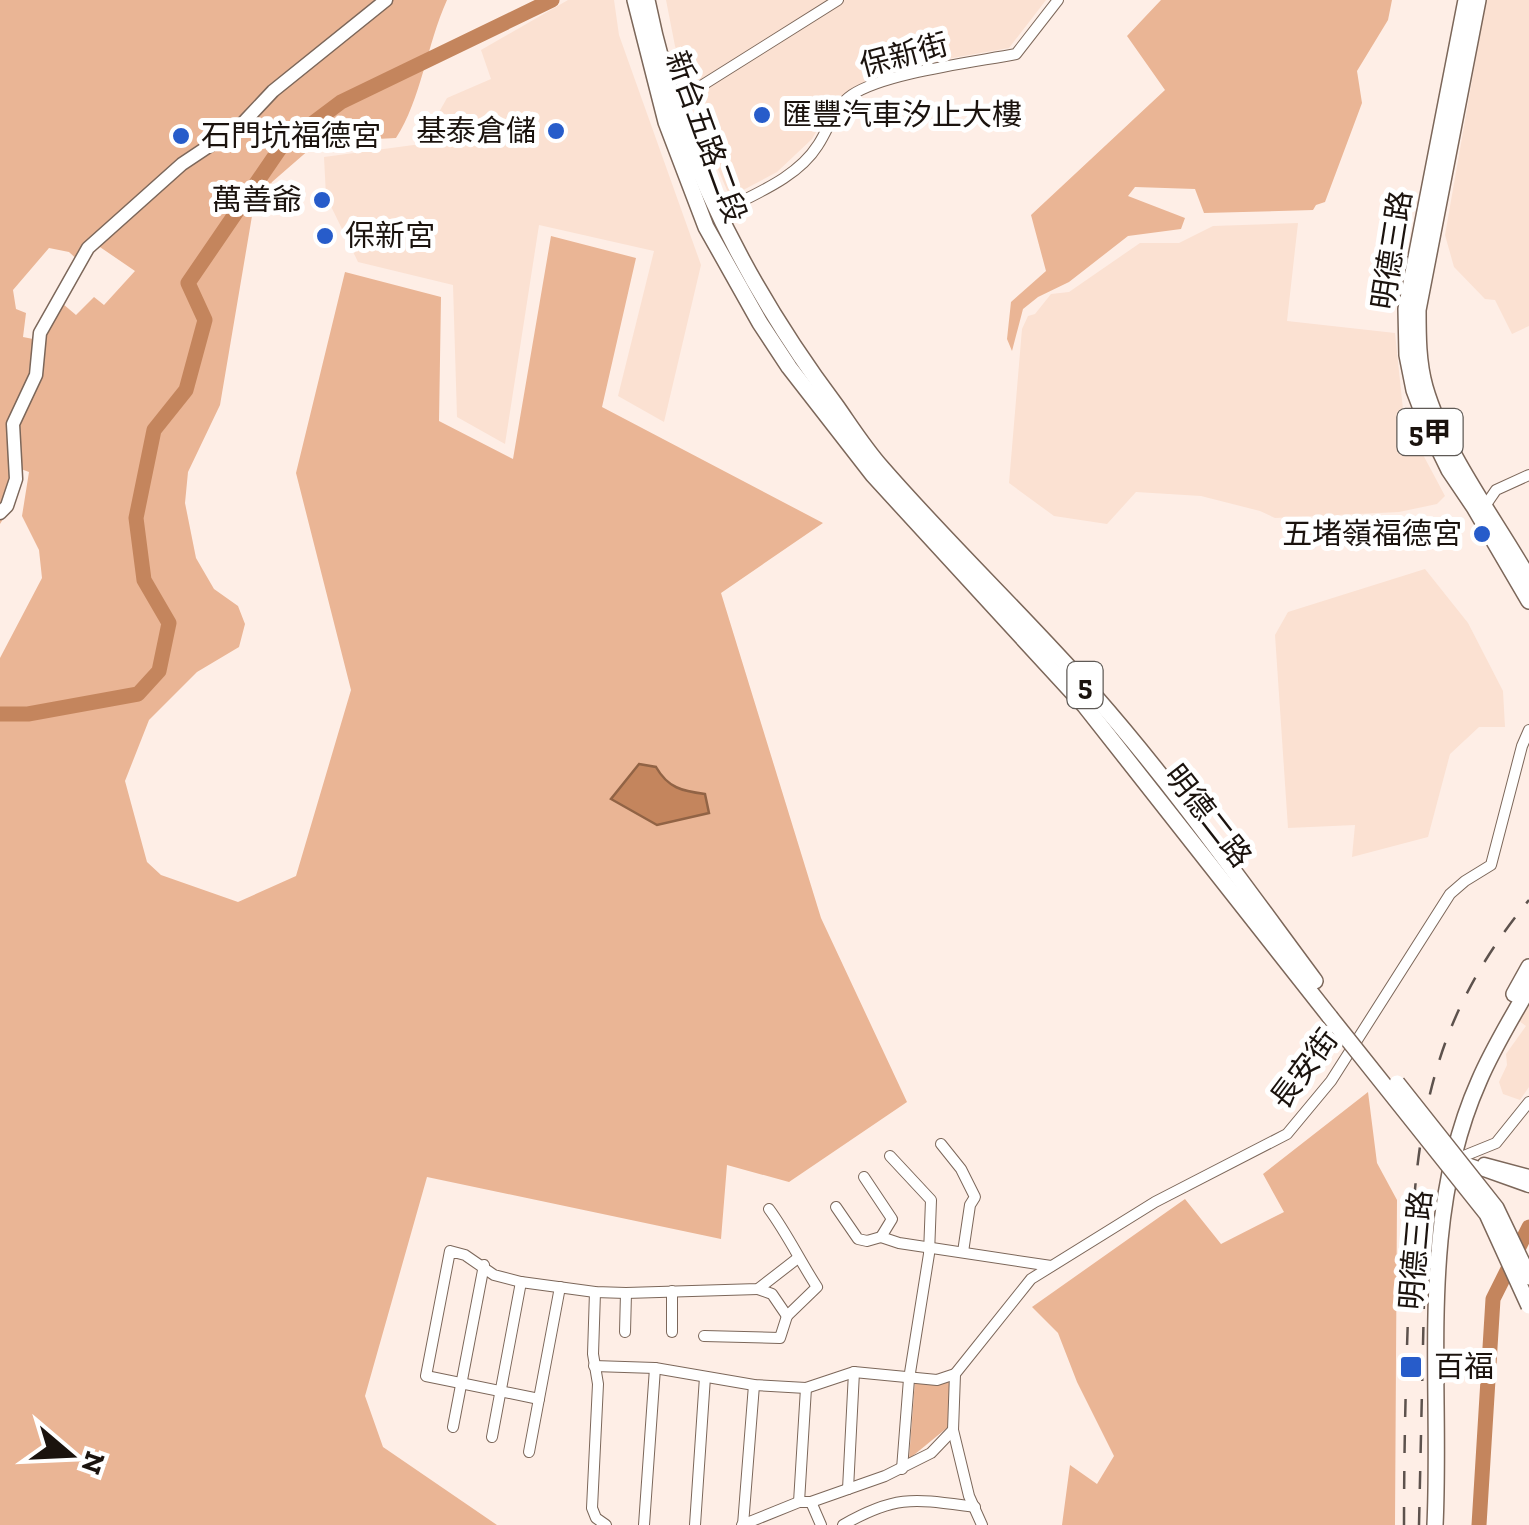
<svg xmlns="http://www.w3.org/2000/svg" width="1529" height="1525" viewBox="0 0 1529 1525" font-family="'Zilla Slab','Noto Sans TC',serif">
	<rect width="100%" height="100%" fill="#feeee6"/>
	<g fill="#fbe1d2">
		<path d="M568,0H614L619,35L701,265L664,422L618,396L654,251L539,225L505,444L457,417L453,285L358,262L326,196L324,157L421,144L447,98L491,79L481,50Z"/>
		<path d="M666,0H1046L1009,48L947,59L921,51L832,103L812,139L777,172L730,197L710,151L675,46Z"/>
		<path d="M1486,0H1529V326L1512,334L1495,300L1485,299L1454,267L1445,235Z"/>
		<path d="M1298,223L1287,321L1395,333L1404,419L1445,496L1437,504L1399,512L1275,518L1260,511L1201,496L1136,492L1107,524L1054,516L1009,483L1022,329L1028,316L1035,314L1051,294L1069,292L1140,243H1179L1213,226Z"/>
		<path d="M1425,569L1468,623L1503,691L1505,727H1479L1450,754L1428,837L1352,857L1355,825L1288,828L1275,635L1288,612Z"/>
		<path d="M1529,1004V1087L1520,1100L1503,1094L1499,1082L1507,1065L1506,1054L1526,1026L1519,1021Z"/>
	</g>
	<g fill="#eab595" fill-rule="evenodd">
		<path d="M0,0H447C427,44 421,100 396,138L318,142L272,182L252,216L220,405L188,472L185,503L196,558L214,589L238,606L245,624L239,647L197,672L149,720L125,781L147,862L161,875L238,902L296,876L351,690L296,473L345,272L441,297L439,421L513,459L551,236L636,258L602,407L823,523L721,593L821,918L907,1102L789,1182L727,1165L721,1239L427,1177L365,1396L383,1447L497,1525H0V658L42,578L39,550L22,516L29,472L21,469L11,506L0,524ZM97,245L135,271L104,305L94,297L76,315L63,304L43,341L23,337L26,313L16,309L13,290L49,248L69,252L82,264Z"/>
		<path d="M1161,0H1392L1388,20L1357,71L1362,103L1325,202L1316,205L1313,210L1204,213L1195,189L1135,187L1128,196L1185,218L1181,229L1128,236L1069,282L1038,297L1023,309L1012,351L1007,339L1011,302L1046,271L1031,215L1165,90L1127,36Z"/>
		<path d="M1368,1092L1377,1163L1397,1200L1395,1525H1062L1070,1465L1097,1484L1114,1456L1077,1382L1058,1333L1032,1307L1185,1199L1221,1244L1284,1212L1263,1174Z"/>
		<path d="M915,1380L951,1381L948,1427L909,1459Z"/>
	</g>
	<path fill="#c4855d" stroke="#916345" stroke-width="2.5" d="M639,764L656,767C668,788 682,791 705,794L709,813L657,825L611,799Z"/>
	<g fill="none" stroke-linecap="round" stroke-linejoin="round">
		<g stroke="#c4855d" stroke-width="15">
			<path d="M0,714H28L138,694L159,671L169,623L144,580L136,518L154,430L186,390L205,320L188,283L281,147L341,102L552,0"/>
			<path d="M1479,1525L1493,1299L1529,1227"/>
		</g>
		<g stroke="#7c675a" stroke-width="12">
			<g id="minor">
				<path d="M682,98L838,0"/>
				<path d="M724,210C757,193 798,177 818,145C830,127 833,108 852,95C884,73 975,62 1016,54L1058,0"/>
				<path d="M1483,509L1496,490L1529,475"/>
				<path d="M941,1144L961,1169L975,1197L970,1205L963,1252"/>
				<path d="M890,1156L931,1200L929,1254L909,1379L902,1469"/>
				<path d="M1454,1160L1496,1143L1529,1102"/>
				<path d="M864,1177L892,1219L881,1237"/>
				<path d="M836,1207L858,1239L867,1241L881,1237"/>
				<path d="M881,1237L899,1243L1051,1266"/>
				<path d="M758,1289L772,1294L787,1316L817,1287C800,1261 788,1235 769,1209"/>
				<path d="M595,1292L593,1354L598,1384L592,1508L596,1518L606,1525"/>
				<path d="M625,1332L626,1293"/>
				<path d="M672,1332V1291"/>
				<path d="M704,1336L780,1338L787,1316"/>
				<path d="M594,1366L655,1368L754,1385L806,1388L854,1372L937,1380L955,1374"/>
				<path d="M539,1399L426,1376L450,1251L465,1255L494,1275L521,1282L595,1292L626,1293L758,1289L798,1258"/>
				<path d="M453,1427L484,1265"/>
				<path d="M953,1430L969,1496L982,1525"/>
				<path d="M492,1437L521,1282"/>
				<path d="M529,1452L560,1287"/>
				<path d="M848,1489L854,1372"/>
				<path d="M799,1502L806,1388"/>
				<path d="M811,1502L821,1525"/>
				<path d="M644,1525L655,1368"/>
				<path d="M695,1525L705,1377"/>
				<path d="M742,1525L799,1502H811L885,1476L931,1453L953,1430L955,1374L1031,1279L1155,1202L1287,1134L1331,1081L1450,894L1465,881L1491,865L1522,746L1529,730"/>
				<path d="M743,1525L754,1385"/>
				<path d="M843,1525C897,1494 915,1499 975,1507"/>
			</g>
		</g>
		<g stroke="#7c675a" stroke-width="15">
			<g id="tertiary">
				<path d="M0,513L7,506L16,479L13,424L36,375L40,333L88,248L182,164L242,124L273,91L386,0"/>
				<path d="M1456,1160L1529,1186"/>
				<path d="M1484,1164L1529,1176"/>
			</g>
		</g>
		<g stroke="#7c675a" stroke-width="18">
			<g id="primary">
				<path d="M635,0L666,122L706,227L760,323L789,367L873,475L1085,706L1330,1017"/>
				<path d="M647,0C677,150 746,286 837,407C851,427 865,449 882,468C949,545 1025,617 1093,694C1173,785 1243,884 1315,981"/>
				<path d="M1466,0L1406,309L1407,355L1414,390L1428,427L1449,470L1474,507L1529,601"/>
				<path d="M1478,0L1418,310C1418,336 1418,362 1425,387C1444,453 1495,519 1529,579"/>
				<path d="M1514,994L1529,967"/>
				<path d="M1435,1525C1442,1378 1417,1220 1479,1081C1493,1048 1512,1018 1529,987"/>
			</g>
		</g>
		<use href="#minor" stroke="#fff" stroke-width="10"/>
		<use href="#tertiary" stroke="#fff" stroke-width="12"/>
		<use href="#primary" stroke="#fff" stroke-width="15"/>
		<g stroke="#5d524d" stroke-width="2.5" stroke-dasharray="18 18" stroke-linecap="butt">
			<path d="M1404,1525C1404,1447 1406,1368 1409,1290C1415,1134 1426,1025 1529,900"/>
			<path d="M1419,1525L1425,1255"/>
		</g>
		<g stroke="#7c675a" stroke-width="18" stroke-linecap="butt">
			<g id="primary-bridge">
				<path d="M1330,1017L1487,1214L1529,1306"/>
				<path d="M1397,1083L1496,1208L1529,1277"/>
			</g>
		</g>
		<use href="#primary-bridge" stroke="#fff" stroke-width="15"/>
	</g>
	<g fill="#275cca" stroke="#fff" stroke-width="4">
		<circle cx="762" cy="115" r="10"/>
		<circle cx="556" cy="131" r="10"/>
		<circle cx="181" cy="136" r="10"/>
		<circle cx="322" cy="200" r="10"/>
		<circle cx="325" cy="236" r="10"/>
		<circle cx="1482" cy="534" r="10"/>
		<rect x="1399" y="1355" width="24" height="24" rx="5"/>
	</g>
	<g text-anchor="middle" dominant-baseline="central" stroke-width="10" stroke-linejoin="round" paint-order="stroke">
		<g fill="#fff" stroke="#5f5a56" stroke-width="2.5">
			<rect x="1397.5" y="409" width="65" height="46" rx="8"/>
			<rect x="1067.5" y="662" width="35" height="46" rx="8"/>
		</g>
		<g font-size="28" font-weight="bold" fill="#1b130e">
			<text x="1430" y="432">5甲</text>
			<text x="1085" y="685">5</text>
		</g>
		<g font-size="30" fill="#1b130e" stroke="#fff">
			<text transform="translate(904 55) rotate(-15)">保新街</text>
			<text transform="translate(706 137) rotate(70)">新台五路二段</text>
			<text transform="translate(1392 250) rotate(-81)">明德三路</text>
			<text transform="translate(1208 816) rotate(52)">明德二路</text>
			<text transform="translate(1304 1069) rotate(-53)">長安街</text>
			<text transform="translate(1416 1250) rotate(-85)">明德三路</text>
		</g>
		<g font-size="30" fill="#1b130e" stroke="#fff" text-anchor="start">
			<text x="782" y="115">匯豐汽車汐止大樓</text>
			<text x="536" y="131" text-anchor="end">基泰倉儲</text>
			<text x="201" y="136">石門坑福德宮</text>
			<text x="302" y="200" text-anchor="end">萬善爺</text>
			<text x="345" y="236">保新宮</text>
			<text x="1462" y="534" text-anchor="end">五堵嶺福德宮</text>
			<text x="1434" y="1367">百福</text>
		</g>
	</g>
	<g transform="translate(70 1455) rotate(109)" stroke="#ffffff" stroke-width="8" paint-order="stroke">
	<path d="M0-8L18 38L0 25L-18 38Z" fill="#1b130e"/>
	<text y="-15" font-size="28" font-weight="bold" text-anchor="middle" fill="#1b130e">N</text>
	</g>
</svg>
